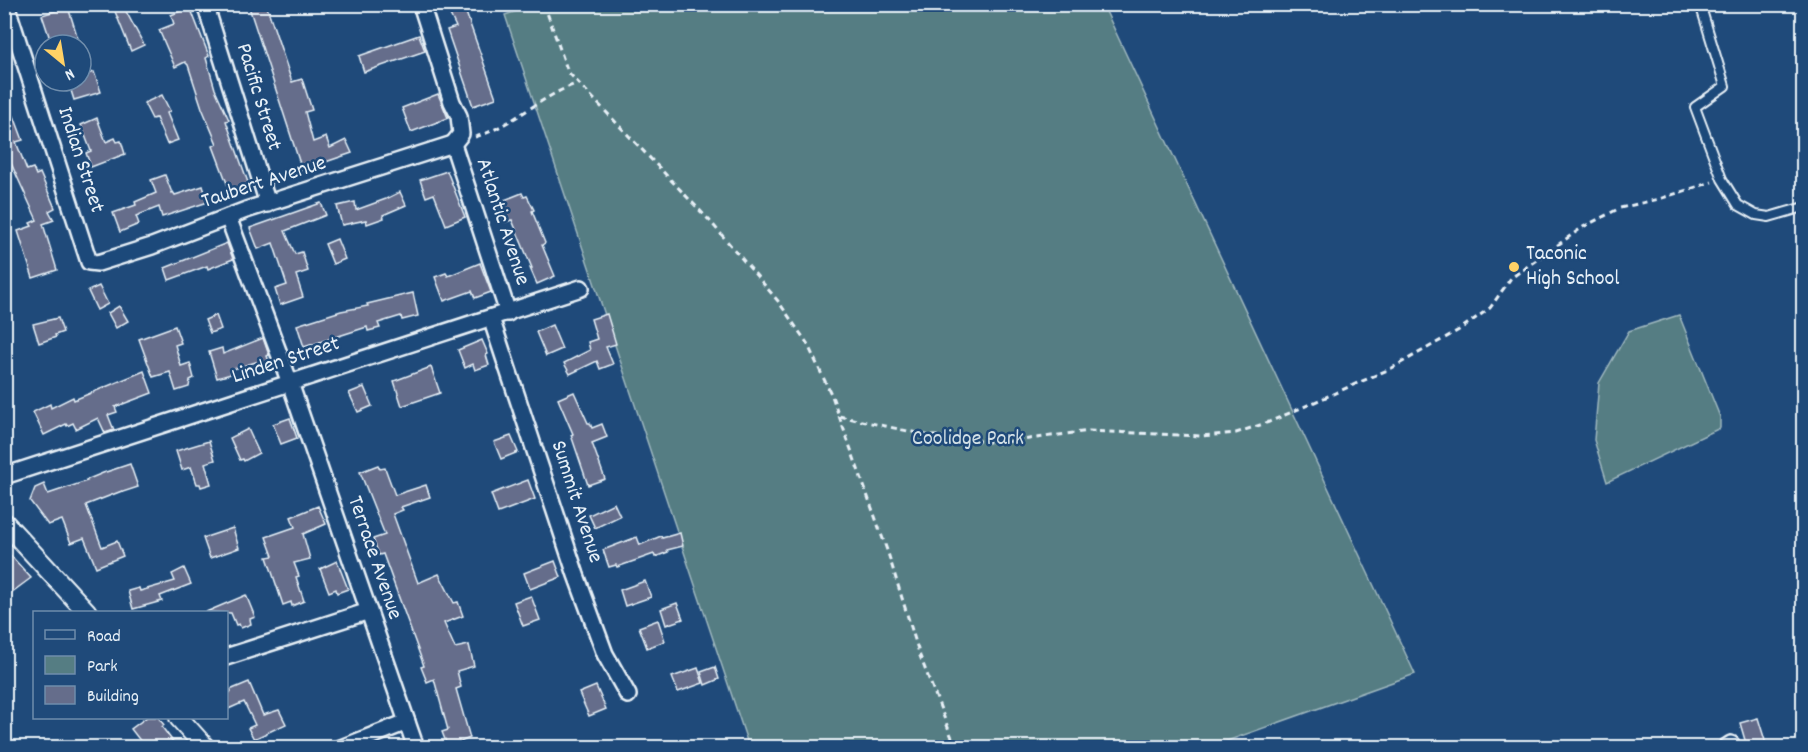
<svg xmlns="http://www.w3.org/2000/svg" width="1808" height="752" viewBox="0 0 1808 752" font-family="Dekko,sans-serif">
	<rect width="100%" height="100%" fill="#1f4a7a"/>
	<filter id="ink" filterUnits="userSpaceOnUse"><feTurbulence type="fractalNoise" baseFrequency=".0167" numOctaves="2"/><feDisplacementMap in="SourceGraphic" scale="12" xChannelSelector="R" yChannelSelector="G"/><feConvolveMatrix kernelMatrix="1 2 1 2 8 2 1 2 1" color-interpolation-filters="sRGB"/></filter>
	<g filter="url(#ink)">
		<g fill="#557d83" stroke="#9eb7be" stroke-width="1.5">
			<path d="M537,4L1103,5L1415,674L1210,747H749L505,15Z"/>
			<path d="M1679,315L1720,417V428L1607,482L1594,440L1599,383L1629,331Z"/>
		</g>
		<g fill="#656d8b" stroke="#e8f1f8" stroke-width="1.5">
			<path d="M112,4H122L144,45L131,51Z"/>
			<path d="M248,4H266L292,82L302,79L312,110L305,112L313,142L326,137L330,148L346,140L352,153L302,170Z"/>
			<path d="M445,4H463L496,98L473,106L447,30L456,27Z"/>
			<path d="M68,7L80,45H52L42,15Z"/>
			<path d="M190,7L209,56L206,58L215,89L229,120L226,121L250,188L231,194L213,146L217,144L202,108L188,65L185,62L175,67L159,30L174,24L171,15Z"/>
			<path d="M419,35L425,51L364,72L359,56Z"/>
			<path d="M94,72L101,92L74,100L68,81H81V76Z"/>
			<path d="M438,94L448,118L411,132L402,108Z"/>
			<path d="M162,95L170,111L167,113L178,140L167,144L156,118L152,119L144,103Z"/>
			<path d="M4,114L7,119L14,116L23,140L16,142L27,170L33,168L36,175L40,173L55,208L49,211L54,220L43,224L57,270L33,278L18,231L32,226L30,223L37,220L4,148Z"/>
			<path d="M97,118L106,142L115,138L117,142L121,141L125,154L91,167L86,153L91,151L81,125Z"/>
			<path d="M447,171L465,217L446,225L434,194L426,197L420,180Z"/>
			<path d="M165,175L172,193L173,192L175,195L203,186L208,202L162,217L159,207L136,216L139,224L120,232L113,213L136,205L135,202L156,193L151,180Z"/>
			<path d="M400,192L406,205L383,215L384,218L367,224L366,220L342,225L337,206L355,202L356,210L386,199Z"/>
			<path d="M522,193L524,197L527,196L534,210L532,211L545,243L542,245L555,276L537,284L530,268H532L512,220L505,222L497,203Z"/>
			<path d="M321,203L326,215L285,231L295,254L302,252L308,271L296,275L303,297L280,305L275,289L287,285L273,243L258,249L250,228Z"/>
			<path d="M337,239L345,259L333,264L325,244Z"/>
			<path d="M227,243L233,259L208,269L207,266L169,280L165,268Z"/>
			<path d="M480,263L491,292L475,298L472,291L444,301L435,277L446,273L448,276Z"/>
			<path d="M99,286L108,304L97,310L88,291Z"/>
			<path d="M413,293L418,316L402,320L401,316L378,323L380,328L368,331L367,327L304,347L297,325L341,311L368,306L367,304Z"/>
			<path d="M119,306L128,321L116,328L108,313Z"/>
			<path d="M607,314L616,344L606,347L613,364L600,369L597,361L570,374L564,363L590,350L588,342L597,339L591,319Z"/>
			<path d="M216,315L221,329L210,333L205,320Z"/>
			<path d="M58,318L63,332L55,335L56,337L39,343L33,324Z"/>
			<path d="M552,325L562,349L546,356L536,332Z"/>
			<path d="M175,326L181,343L175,345L181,366L190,363L194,378L190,380L189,387L176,391L170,372L153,377L139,339Z"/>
			<path d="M263,338L269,355L267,356L269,361L257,365L256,362L230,370L231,374L217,378L209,352L222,348L223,354Z"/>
			<path d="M482,340L488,354L486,355L489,365L475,370L473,364L465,368L458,350Z"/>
			<path d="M431,367L440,393L402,406L394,381Z"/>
			<path d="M144,371L152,393L115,407L117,412L108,415L114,430L105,433L98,418L76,429L73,423L67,426L66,424L44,435L33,412L50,404L51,408L73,397L74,400Z"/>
			<path d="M364,387L372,406L358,412L349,393Z"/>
			<path d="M574,392L588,423H590L592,428L602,424L607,437L592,443L605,479L588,485L571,435L573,434L558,399Z"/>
			<path d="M290,418L297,438L281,444L273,424Z"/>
			<path d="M248,429L259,453L244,461L243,459L240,460L230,438Z"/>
			<path d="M511,436L518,452L501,459L494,442Z"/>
			<path d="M209,441L215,460L205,463L211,484L201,487L200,484H197L191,467L182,470L176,451Z"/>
			<path d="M130,464L138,487L123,492L122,491L86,505L102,547L117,541L123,556L96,567L84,538L71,543L62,520L48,525L30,501L35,488L44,484L48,494L87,481L86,480L103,473Z"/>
			<path d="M378,465L380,469L385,468L395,495L426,485L430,497L401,507L403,510L393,514L418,583L439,574L454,603L458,602L463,616L444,623L455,648L469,645L474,666L457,671L461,687L456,689L470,738L448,747L442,732L448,730L434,679L427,682L421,667L424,666L383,554L379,555L373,539L385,535L360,472Z"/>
			<path d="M528,480L535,499L498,513L491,494Z"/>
			<path d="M614,503L620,516L595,528L589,515Z"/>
			<path d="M318,506L326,524L303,534L310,559L294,563L299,576L296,577L304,601L292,606L291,602L283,605L267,557L273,556L266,537L295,527L291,517Z"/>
			<path d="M233,528L239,548L210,558L203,538Z"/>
			<path d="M680,533L683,546L667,550L668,552L655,557L654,554L617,567L616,565L609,567L603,550L637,537L640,545L661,536L662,538Z"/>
			<path d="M4,548L31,578L4,598Z"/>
			<path d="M337,561L348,589L337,593L336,589L329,592L320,569Z"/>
			<path d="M555,561L561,577L530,589L524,573Z"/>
			<path d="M184,568L191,584L160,596L162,601L133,609L128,591L139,588L140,591L175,581L172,574Z"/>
			<path d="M645,581L651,597L625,606L620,590Z"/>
			<path d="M246,595L255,617L250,619L251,624L241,628L239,624L236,625L231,613L206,612Z"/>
			<path d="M531,596L540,620L523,626L514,602Z"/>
			<path d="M677,603L683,619L666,625L661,609Z"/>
			<path d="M658,620L665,641L647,648L639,627Z"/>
			<path d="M715,667L719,679L705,685L701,672Z"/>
			<path d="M698,668L703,683L678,692L672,677Z"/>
			<path d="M249,682L263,715L279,710L286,724L254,739L248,728L255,725L244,702L226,710V694L231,692L230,690Z"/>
			<path d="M596,686L606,709L589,716L579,693Z"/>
			<path d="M147,717H158L164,725L162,727L177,747H145L131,729Z"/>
			<path d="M1758,718L1767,747H1747L1740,723Z"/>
		</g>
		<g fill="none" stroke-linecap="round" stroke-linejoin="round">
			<g stroke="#e8f1f8" stroke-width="12">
				<path id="service" d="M1700,4L1725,86L1695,107L1722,179L1738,205L1756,215L1769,217L1804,207"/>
			</g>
			<g stroke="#e8f1f8" stroke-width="20">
				<g id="minor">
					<path d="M6,4L89,262L98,263L152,246L246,210L453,144"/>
					<path d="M205,4L268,204"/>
					<path d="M421,4L452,102L459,116L461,134L453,144"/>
					<path d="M453,144L508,313"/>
					<path d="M228,217L290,383L416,748"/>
					<path d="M491,318L576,575L605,654L628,695"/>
					<path d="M4,476L581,288"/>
					<path d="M226,657L369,611"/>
					<path d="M341,748L407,722"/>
					<path d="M1725,748L1731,744"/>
				</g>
			</g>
			<g stroke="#e8f1f8" stroke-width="22">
				<g id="tertiary">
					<path d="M4,522L87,612"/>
					<path d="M179,718L206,748"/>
				</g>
			</g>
			<g stroke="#e8f1f8" stroke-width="3" stroke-dasharray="6 4.5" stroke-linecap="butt">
				<path d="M544,4L568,72L709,220L778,301L807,343L832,396L839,416L926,435L999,443L1089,431L1202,436L1236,433L1269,422L1392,368L1459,330L1490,308L1511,278L1583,227L1620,208L1659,199L1712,182"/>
				<path d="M475,137C513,126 541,95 579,83"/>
				<path d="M839,416L888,553L920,656L956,748"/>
			</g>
			<use href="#service" stroke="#1f4a7a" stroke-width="8"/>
			<use href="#minor" stroke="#1f4a7a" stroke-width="15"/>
			<use href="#tertiary" stroke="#1f4a7a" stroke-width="18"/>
		</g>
	</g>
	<circle fill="#ffd166" stroke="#1f4a7a" stroke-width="2" cx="1514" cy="267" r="6"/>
	<g text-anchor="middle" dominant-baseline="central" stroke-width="5" stroke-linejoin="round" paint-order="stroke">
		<g font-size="22" fill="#e8f1f8" stroke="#1f4a7a">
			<text transform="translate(258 97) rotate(73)">Pacific Street</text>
			<text transform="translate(80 160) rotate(72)">Indian Street</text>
			<text transform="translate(264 183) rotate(-18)">Taubert Avenue</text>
			<text transform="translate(502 222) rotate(72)">Atlantic Avenue</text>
			<text transform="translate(286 361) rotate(-18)">Linden Street</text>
			<text transform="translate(576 502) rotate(72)">Summit Avenue</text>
			<text transform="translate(374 558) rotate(71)">Terrace Avenue</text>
		</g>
		<g font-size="22" fill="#e8f1f8" stroke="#1f4a7a" text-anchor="start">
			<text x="1526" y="254">Taconic<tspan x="1526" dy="25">High School</tspan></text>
		</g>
		<g font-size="22" fill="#d2e0e6" stroke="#1f4a7a">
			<text x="968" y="439">Coolidge Park</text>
		</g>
	</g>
	<rect width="1808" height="752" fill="none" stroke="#1f4a7a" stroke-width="24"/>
	<rect x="12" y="12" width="1784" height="728" fill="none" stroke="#e8f1f8" stroke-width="2" filter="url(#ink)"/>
	<rect x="33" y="611" width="195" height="108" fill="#1f4a7a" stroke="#6f8dac" stroke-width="1.5"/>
	<rect x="45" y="630" width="30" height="9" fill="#1f4a7a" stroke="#6f8dac" stroke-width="1.5"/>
	<text x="87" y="641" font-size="18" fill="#e8f1f8">Road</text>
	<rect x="45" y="656" width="30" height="18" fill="#557d83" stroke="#6f8dac" stroke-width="1.5"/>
	<text x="87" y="671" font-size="18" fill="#e8f1f8">Park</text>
	<rect x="45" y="686" width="30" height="18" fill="#656d8b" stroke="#6f8dac" stroke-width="1.5"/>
	<text x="87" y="701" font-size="18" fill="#e8f1f8">Building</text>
	<g transform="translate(63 63) rotate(150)"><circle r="28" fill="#1f4a7a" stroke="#6f8dac" stroke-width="1.5"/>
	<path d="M0-4.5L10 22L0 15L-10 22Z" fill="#ffd166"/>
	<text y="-9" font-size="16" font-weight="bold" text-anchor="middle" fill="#e8f1f8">N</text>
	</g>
</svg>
